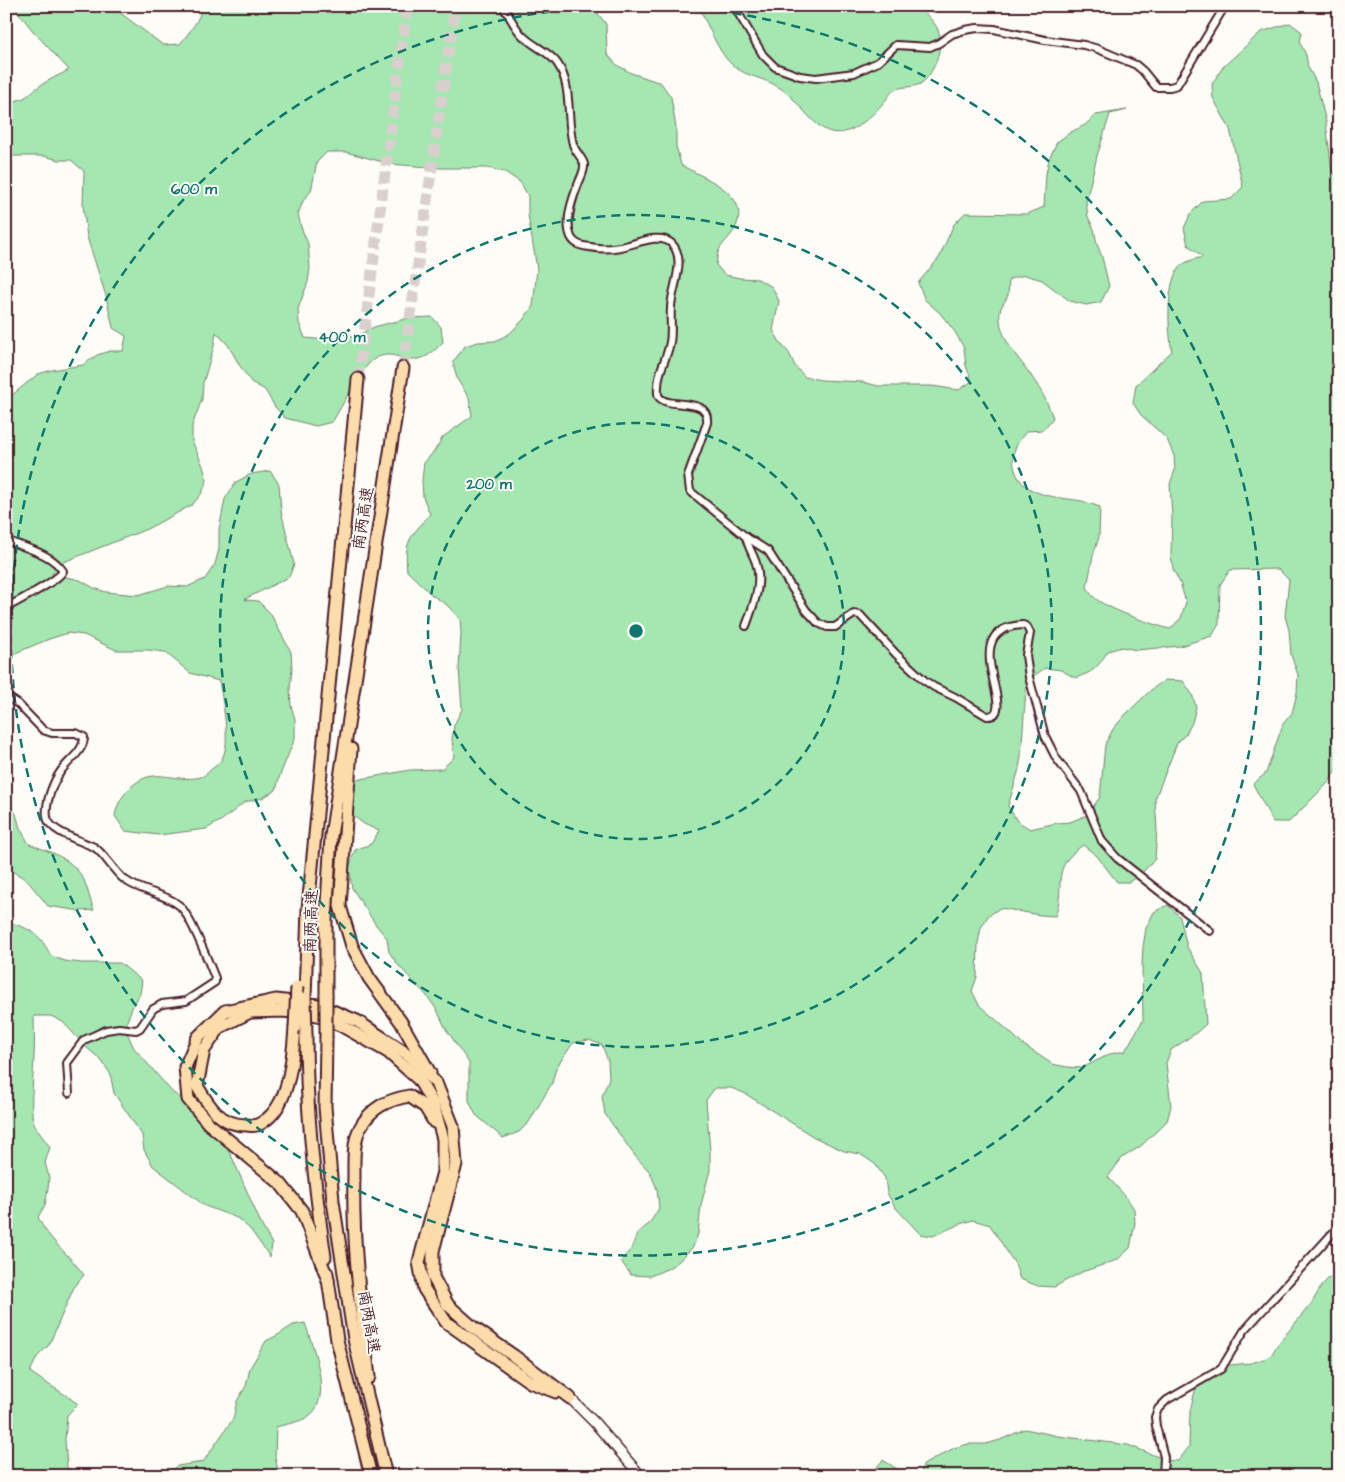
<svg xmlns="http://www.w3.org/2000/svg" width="1345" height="1482" viewBox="0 0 1345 1482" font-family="'Architects Daughter','LXGW WenKai TC',sans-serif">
	<rect width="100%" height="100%" fill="#fdfcf7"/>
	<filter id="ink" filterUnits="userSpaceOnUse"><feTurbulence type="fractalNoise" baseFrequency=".02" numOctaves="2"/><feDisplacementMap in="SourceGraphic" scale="10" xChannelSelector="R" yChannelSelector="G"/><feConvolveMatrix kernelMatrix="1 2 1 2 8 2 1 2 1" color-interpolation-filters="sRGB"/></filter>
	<g filter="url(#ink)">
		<g fill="#a4e7b1" stroke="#77836e">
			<path d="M13,6H111L163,45L180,44C189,32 200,21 202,6H592L606,24L607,54L617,65L631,73L661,83L671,97L676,128V146L681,165C701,177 749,192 737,224C734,234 724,241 719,250C717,254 717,260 716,265L725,275L740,278L758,279L772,287L779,301L773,330L781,344L789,353L795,366L805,377L821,380L863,382L878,386H932L959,390L972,381L966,366L964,348L955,332L940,313L925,300L918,283L939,258L954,224L965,213L1027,214L1044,207L1046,174L1049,159L1057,142L1071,132L1085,125L1096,115L1127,110L1110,114L1097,156L1086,201L1088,217L1094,229L1097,244L1102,257L1109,286L1101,302L1086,305L1070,301L1042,280L1025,275L1009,279C1008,284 1009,290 1008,295C1004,305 998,307 1000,320C1002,342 1020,359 1032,377C1041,390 1048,403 1053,418L1043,430L1027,431C1016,443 1010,454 1015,470C1023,497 1058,497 1082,501C1088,503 1094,505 1100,507L1099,537L1093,556L1087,587C1089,591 1091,595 1094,597C1104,608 1154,625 1170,629L1181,618L1186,602L1180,583L1173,569L1171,554L1172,517L1170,484L1175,470L1174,456L1167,439L1141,415L1133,403L1136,385L1172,351C1168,331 1166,287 1178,269C1183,262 1194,259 1203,257L1188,245L1184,228L1191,213L1203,201L1231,199L1243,187L1230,129L1213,98L1212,84L1223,67L1261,32L1290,23L1302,32L1300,43L1306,55L1308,67L1316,82L1326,122L1332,172L1339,179V764L1330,781L1289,822H1273L1253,784L1266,773L1283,724L1292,713L1297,693L1298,675L1291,655L1289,630L1285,616L1289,580L1278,569L1230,570L1220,585L1219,624L1212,636L1180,646L1137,650L1122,647L1108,651C1097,668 1094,672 1075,678L1061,670L1045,668L1032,677L1026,689L1021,756L1019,769L1008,806L1017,821L1030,829L1057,823L1070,822L1087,815L1100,797L1105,745L1113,729L1126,714L1151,690L1165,680L1183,681L1192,694L1196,707L1192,723L1186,734L1177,743L1155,799L1157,830L1155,859L1143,872L1129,882H1117L1097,856L1083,845C1048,870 1067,884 1055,916L1040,915L1000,908L988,916L981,928L978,943L977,977L972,991L979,1005L1010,1032L1022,1044L1052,1064L1067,1067L1082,1068L1110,1054L1125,1051L1143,1020L1142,965L1143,947L1146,928L1154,912L1168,905L1180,917L1187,947L1203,973L1206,1024L1196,1033L1171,1050L1166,1063L1171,1106L1167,1121L1141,1146L1122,1158L1108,1177L1127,1198L1134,1209L1135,1223L1130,1248L1117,1260L1082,1272L1054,1287L1038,1286L1020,1279L1015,1264L990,1225L973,1220L960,1224L933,1236L920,1234L895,1207L887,1193L885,1178L875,1164L860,1154L844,1151L814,1137L744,1093L731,1088H715L706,1100L710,1152V1170L701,1205L698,1234L693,1247L678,1262L667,1269L650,1276L631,1275L621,1261L631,1249L637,1234L650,1223L659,1208L657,1189L650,1172L635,1156L605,1114L602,1096L609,1078L608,1061L602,1045L589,1040L573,1043L556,1068L552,1083L529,1122L519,1132L503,1138L476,1115L469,1101V1063L446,1029L437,1010L427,996L399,966L389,952L387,938L376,925L352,888L349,868L355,850L371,844L379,831L364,824L352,815L350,781L410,770L442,769L454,757L452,739L454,725L462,709L459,668L461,633L460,619L447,605L432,595L407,571C404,539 411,537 430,514L423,497L422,480L424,463L435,450L443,437L472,416L469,398L457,379L453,362L465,346L478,342L495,341L509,334L523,320L533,306L537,269L528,215V196L520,182L505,172L487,168H440L390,164L346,152H327L317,162L311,191L303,201L298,214L301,227L308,244L310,268L308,282L298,309L299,323L305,338L337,341L360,334L374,327L409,318L432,317L441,327L443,342C437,348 428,358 418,359C403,361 391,350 376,358C361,366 343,406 332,422L316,426L285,418L275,407L265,390L251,382L240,366L228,345L216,332L214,346L203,383L202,399L192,426V441L203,466L207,480L202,493L192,505L147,529L61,563L52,574L80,580L94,588L106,592L138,595L168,586L187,587L205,579L215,564L219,549V530L225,499L236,482L251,474L270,471L279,484L281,511L294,564L289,577L245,599L246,600L258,601L270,613L291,652L292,669L290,689L291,706L295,719V738L280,775L276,790L262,798L245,802L222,820L206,829L159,835L125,831L115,816C117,805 120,799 128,790C153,763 173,784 201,777C205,776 209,771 213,768C220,763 223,759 225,750C229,735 222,697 219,681L190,673L165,652L148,650H116L84,635L68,633L49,639L6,657V400L38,374L52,370L83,365L97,355L110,351H123L126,336L113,328L106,296L87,237L83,205L84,171L71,160H59L44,156H6V101C26,102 27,94 41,85C50,79 60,75 69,70L34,32Z"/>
			<path d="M698,6H914C923,11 934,20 938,30C945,44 934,76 920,84C912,88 901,86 894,90C891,92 887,99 884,102C872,116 852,137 831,132C812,127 797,98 780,88C760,75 741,78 725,57C714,42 707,22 698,6Z"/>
			<path d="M6,795L9,803L16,814L20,828L29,844C51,852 72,858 84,880C88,889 90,901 94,910L80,911L48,906L26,879L6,868Z"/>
			<path d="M6,921C32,930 38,931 51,956L65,961L82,963H120L142,981L140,994L132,1008L127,1021L128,1035L134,1048L173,1093L185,1100L225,1146L232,1157L262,1226L272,1244L270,1257L250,1229L237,1218L205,1206L153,1166L144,1150L142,1135L114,1093L110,1073L101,1060L86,1047L63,1022L51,1016H34C34,1029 35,1042 34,1055C34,1070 29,1113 34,1124C38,1132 45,1140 50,1147L45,1163L49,1177L48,1189L45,1205L38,1217C47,1239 70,1255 84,1275L74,1287L49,1345L37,1357L30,1372C46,1384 63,1392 78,1404L67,1415L65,1440L67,1468L79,1474L88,1476H6V1458L9,1453L10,1397L6,1398Z"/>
			<path d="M1333,1274L1339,1275V1476H920L923,1465L954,1448L968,1444H986L1000,1440L1025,1429L1058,1436L1128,1445L1166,1460L1178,1461L1189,1447L1190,1411L1195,1391L1203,1378L1219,1366L1251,1363L1270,1357L1278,1344L1311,1304L1322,1285Z"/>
			<path d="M305,1323C312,1345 334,1398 309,1416C301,1422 286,1424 276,1427L275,1457L279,1476H163L177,1466L203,1462L233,1419L237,1401L246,1386L250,1368L266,1341L278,1335L293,1325Z"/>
			<path d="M883,1460L897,1469V1476H869Z"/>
		</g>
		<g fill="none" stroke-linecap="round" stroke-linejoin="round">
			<g stroke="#d9d0ce" stroke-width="11" stroke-dasharray="11 5.5" stroke-linecap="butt">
				<path d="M403,368L455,6"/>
				<path d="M358,379L407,6"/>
			</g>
			<g stroke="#4a1f2b" stroke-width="10">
				<g id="street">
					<path d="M505,6V10C511,18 515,28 522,35C532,46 549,51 557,63C573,85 566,120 573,144C575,152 582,157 584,164C585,170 581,177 579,182C573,197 564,221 571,237C575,245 582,246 590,247C600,249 610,249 620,247C634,245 659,232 671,243C688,259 671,289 671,308C670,319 672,332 670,342C668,355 661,366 659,378C658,383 657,394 659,397C669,410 710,395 707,423L688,475L690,491L746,537L768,551L806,610L818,623L827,627H835L854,614L860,615L896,654L924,680L934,687L955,697L987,716C1022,717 952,628 1023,625L1027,627L1030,633L1026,655L1029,677L1045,736L1056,758L1081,791L1102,841L1117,858L1210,931"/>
					<path d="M734,6L763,55L775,67L800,76L816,78L854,73L878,62L896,45L930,47L939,43L952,34L965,30L977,28L994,29L1045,40L1084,45L1098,49L1136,65L1143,71L1156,87H1170L1177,85L1225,6"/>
					<path d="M6,540C25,548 51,553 63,571C57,582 19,600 6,608"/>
					<path d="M746,626C753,606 763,584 756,563C753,554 748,547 746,537"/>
					<path d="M6,696L18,704L43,730L52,733H76L84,737C84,751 69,760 61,771C53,782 45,803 47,817C49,832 82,841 94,847C104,853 114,872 125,880C141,892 165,893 180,906C190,915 209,963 215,978V982L186,1001L162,1004L153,1009L140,1028L136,1030L119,1028L106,1030L84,1040L67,1063L69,1093"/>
					<path d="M1163,1476L1164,1457L1156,1426L1155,1417L1158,1409L1167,1400L1221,1369L1244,1331L1339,1226"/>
				</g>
			</g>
			<g stroke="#4a1f2b" stroke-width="12">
				<path id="secondary" d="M570,1398L594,1422L641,1476"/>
			</g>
			<g stroke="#4a1f2b" stroke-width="15">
				<g id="highway">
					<path d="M351,749L340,906L352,946L369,978L401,1022L430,1073"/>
					<path d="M326,996V921L331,836L403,368"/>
					<path d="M305,998L308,909L358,379"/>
					<path d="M295,1028C293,1055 290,1101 267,1119C264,1121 261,1124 257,1125C254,1126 249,1125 246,1125C220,1125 209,1106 197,1086L204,1050L220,1027L250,1012L283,1011L318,1015L342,1026L388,1052L419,1080L433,1104L443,1139V1172L419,1262L424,1289L446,1322L530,1382L556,1392"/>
					<path d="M306,1035C306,1110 314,1183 325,1257"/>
					<path d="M326,1038L325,1107L333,1201L354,1339L386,1476"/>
					<path d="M327,1273L337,1340L371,1476"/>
					<path d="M328,1280L302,1211L280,1183L208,1123L188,1099L185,1067L198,1037L225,1011L276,1000L318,1005L357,1021L406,1053L436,1083L453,1126L456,1164L433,1251V1277L448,1305L474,1328L514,1356L570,1398"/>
					<path d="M369,1377C361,1311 352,1243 354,1176C354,1161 353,1142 360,1128C371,1107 388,1100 409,1096L425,1107L434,1122"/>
				</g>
			</g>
			<use href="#street" stroke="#fdfcf7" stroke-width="6"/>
			<use href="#secondary" stroke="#fdfcf7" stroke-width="9"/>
			<use href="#highway" stroke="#fddcac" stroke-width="11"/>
			<g stroke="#4a1f2b" stroke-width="15" stroke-linecap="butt">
				<g id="highway-bridge">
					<path d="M305,998L306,1035"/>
					<path d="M295,1028L297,987"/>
					<path d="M326,1038V996"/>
				</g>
			</g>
			<use href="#highway-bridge" stroke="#fddcac" stroke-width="11"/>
		</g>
	</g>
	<g fill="none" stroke="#0f766e" stroke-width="2.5" stroke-dasharray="9 6">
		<circle cx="636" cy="631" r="208"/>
		<circle cx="636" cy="631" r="416"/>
		<path d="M658 6A625 625 0 1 1 614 6"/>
	</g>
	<g text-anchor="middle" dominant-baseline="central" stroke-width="4" stroke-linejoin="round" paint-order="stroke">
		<g font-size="16" fill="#4a1f2b" stroke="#fdfcf7">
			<text transform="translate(363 518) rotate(-81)">南两高速</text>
			<text transform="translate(311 921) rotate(-88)">南两高速</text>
			<text transform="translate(369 1322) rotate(80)">南两高速</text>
		</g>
	</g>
	<circle cx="636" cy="631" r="8" fill="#0f766e" stroke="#fdfcf7" stroke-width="2.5"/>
	<g font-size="15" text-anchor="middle" font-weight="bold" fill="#0f766e" stroke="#fdfcf7" stroke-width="4" stroke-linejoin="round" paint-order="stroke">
		<text x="194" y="194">600 m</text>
		<text x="342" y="342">400 m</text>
		<text x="489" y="489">200 m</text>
	</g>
	<rect width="1345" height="1482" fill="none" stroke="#fdfcf7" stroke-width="25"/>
	<rect x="12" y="12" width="1320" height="1457" fill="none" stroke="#4a1f2b" stroke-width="2" filter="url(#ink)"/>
</svg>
